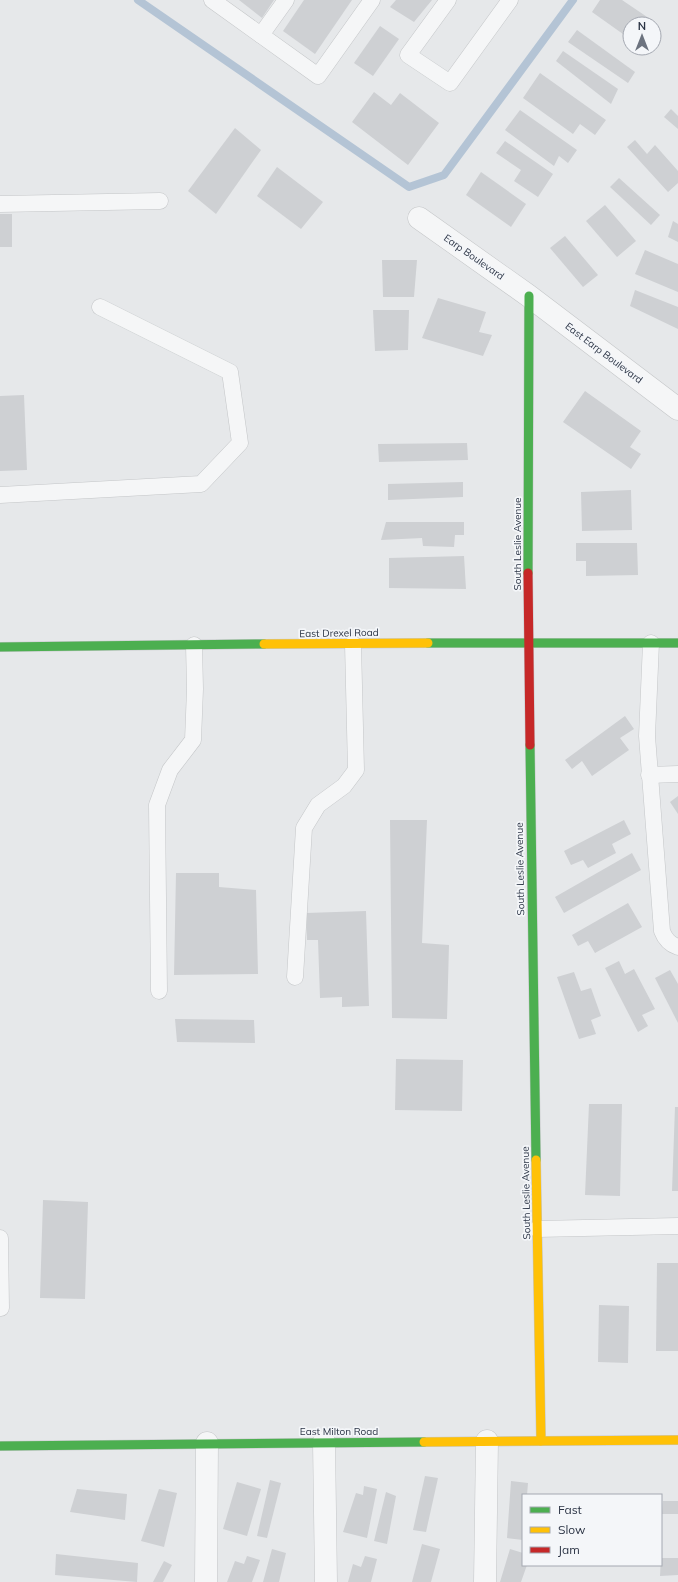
<svg xmlns="http://www.w3.org/2000/svg" width="678" height="1582" viewBox="0 0 678 1582" font-family="Mulish,sans-serif">
	<rect width="100%" height="100%" fill="#e6e8ea"/>
	<g fill="none" stroke-linecap="round" stroke-linejoin="round">
		<path stroke="#b4c4d5" stroke-width="8" d="M138,0L409,187L444,175L573,0"/>
	</g>
	<g fill="#ced0d3">
		<path d="M239,0H274L262,18Z"/>
		<path d="M304,0H352L315,54L283,31Z"/>
		<path d="M396,0H432L414,22L390,7Z"/>
		<path d="M600,0H622L656,23L654,26V24H630V39L592,12Z"/>
		<path d="M380,26L399,39L373,76L354,63Z"/>
		<path d="M577,30L635,72L628,83L568,42Z"/>
		<path d="M563,51L618,89L611,104L556,61Z"/>
		<path d="M540,73L606,120L595,135L580,124L573,134L523,98Z"/>
		<path d="M374,92L391,105L400,93L439,123L408,165L352,122Z"/>
		<path d="M671,109L678,116V129L664,117Z"/>
		<path d="M520,110L577,150L568,163L559,156L554,166L505,130Z"/>
		<path d="M235,128L261,150L216,214L188,191Z"/>
		<path d="M635,140L647,154L655,145L678,171V183L668,192L627,147Z"/>
		<path d="M505,141L553,174L538,197L514,181L521,170L496,153Z"/>
		<path d="M277,167L323,202L301,229L257,196Z"/>
		<path d="M481,172L526,204L511,227L466,195Z"/>
		<path d="M619,178L660,215L651,225L610,187Z"/>
		<path d="M605,205L636,241L617,257L586,221Z"/>
		<rect x="0" y="214" width="12" height="33"/>
		<path d="M673,221L678,224V242L668,237Z"/>
		<path d="M565,236L598,275L583,287L550,248Z"/>
		<path d="M645,250L678,264V292L635,274Z"/>
		<path d="M382,260H417L414,297H383Z"/>
		<path d="M635,290L678,307V329L630,306Z"/>
		<path d="M438,298L486,312L479,332L492,335L483,356L422,338Z"/>
		<path d="M373,310H409L408,350L375,351Z"/>
		<path d="M585,391L641,431L630,447L641,454L631,469L563,422Z"/>
		<path d="M24,395L27,470L0,471V396Z"/>
		<path d="M467,443L468,460L379,462L378,444Z"/>
		<path d="M463,482V497L388,500V484Z"/>
		<path d="M631,490L632,530L582,531L581,492Z"/>
		<path d="M386,522H464V535H455L454,547L423,546L422,538L381,540Z"/>
		<path d="M576,543H637L638,575L586,576V561H576Z"/>
		<path d="M464,556L466,589L389,588V558Z"/>
		<path d="M625,716L634,729L620,738L629,750L592,776L582,761L572,769L565,760Z"/>
		<path d="M678,796V814L670,802Z"/>
		<path d="M390,820H427L422,943L449,945L447,1019L392,1018Z"/>
		<path d="M624,820L631,834L612,844L616,853L588,868L583,860L571,865L564,851Z"/>
		<path d="M632,853L641,870L564,913L555,897Z"/>
		<path d="M176,873H219V887L256,890L258,974L174,975Z"/>
		<path d="M628,903L642,927L595,953L588,941L578,946L572,935Z"/>
		<path d="M366,911L369,1006L342,1007V997L320,998L318,940H307L306,913Z"/>
		<path d="M619,961L625,974L634,969L655,1009L642,1015L648,1026L638,1032L605,968Z"/>
		<path d="M670,970L678,984V1023L655,978Z"/>
		<path d="M574,972L581,991L591,988L601,1016L591,1020L596,1034L579,1039L557,977Z"/>
		<path d="M175,1019L254,1020L255,1043L177,1042Z"/>
		<path d="M396,1059L463,1060L462,1111L395,1110Z"/>
		<path d="M589,1104H622L620,1196L585,1195Z"/>
		<path d="M675,1107H678V1191H672Z"/>
		<path d="M43,1200L88,1202L85,1299L40,1298Z"/>
		<path d="M657,1263H678V1351H656Z"/>
		<path d="M599,1305L629,1306L628,1363L598,1362Z"/>
		<path d="M425,1476L438,1478L426,1532L413,1530Z"/>
		<path d="M270,1480L281,1483L267,1538L257,1536Z"/>
		<path d="M511,1481L528,1483L527,1495H523V1540L507,1538Z"/>
		<path d="M237,1482L261,1489L247,1536L223,1529Z"/>
		<path d="M364,1486L377,1489L367,1538L343,1532L356,1493L363,1495Z"/>
		<path d="M77,1489L127,1494L125,1520L70,1512Z"/>
		<path d="M159,1489L177,1493L164,1547L141,1541Z"/>
		<path d="M386,1492L396,1496L387,1544L374,1541Z"/>
		<path d="M663,1501H678V1514H662Z"/>
		<path d="M422,1544L440,1549L431,1582H412Z"/>
		<path d="M272,1549L286,1553L279,1582H263Z"/>
		<path d="M510,1549L523,1553V1565H527L521,1582H500Z"/>
		<path d="M56,1554L138,1563L137,1582L55,1575Z"/>
		<path d="M247,1556L260,1560L252,1582H227L235,1561L244,1564Z"/>
		<path d="M365,1556L377,1559L371,1582H348L353,1564L361,1567Z"/>
		<path d="M661,1558H678V1575L660,1576Z"/>
		<path d="M164,1561L172,1565L163,1582H153Z"/>
	</g>
	<g fill="none" stroke-linecap="round" stroke-linejoin="round">
		<g stroke="#c4c6c8" stroke-width="17">
			<g id="lane">
				<path d="M212,0L318,76L372,0"/>
				<path d="M448,0L408,55L450,83L510,0"/>
				<path d="M261,35L286,0"/>
				<path d="M0,204L160,201"/>
				<path d="M0,495L201,484L240,443L230,372L100,307"/>
				<path d="M651,643L647,736L662,931C665,939 669,944 678,947"/>
				<path d="M649,775L678,774"/>
				<path d="M295,977L304,828L318,805L344,786L356,770L353,644"/>
				<path d="M159,991L157,805L170,770L193,740L195,689L194,645"/>
				<path d="M537,1229L678,1226"/>
				<path d="M0,1238L1,1308H0"/>
			</g>
		</g>
		<g stroke="#c4c6c8" stroke-width="23">
			<g id="street">
				<path d="M419,218L529,296L678,409"/>
				<path d="M324,1442L326,1582"/>
				<path d="M206,1582L207,1443"/>
				<path d="M485,1582L487,1441"/>
			</g>
		</g>
		<g stroke="#c4c6c8" stroke-width="10">
			<g id="fast">
				<path d="M528,573L529,296"/>
				<path d="M428,643H678"/>
				<path d="M0,647L264,644"/>
				<path d="M530,745L536,1160"/>
				<path d="M0,1446L424,1442"/>
			</g>
		</g>
		<g stroke="#c4c6c8" stroke-width="10">
			<g id="slow">
				<path d="M264,644L428,643"/>
				<path d="M536,1160L541,1441"/>
				<path d="M424,1442L678,1440"/>
			</g>
		</g>
		<g stroke="#c4c6c8" stroke-width="10">
			<path id="jam" d="M528,573L530,745"/>
		</g>
		<use href="#lane" stroke="#f5f6f7" stroke-width="16"/>
		<use href="#street" stroke="#f5f6f7" stroke-width="22"/>
		<use href="#fast" stroke="#4caf50" stroke-width="9"/>
		<use href="#slow" stroke="#ffc107" stroke-width="9"/>
		<use href="#jam" stroke="#c62828" stroke-width="9"/>
	</g>
	<g text-anchor="middle" dominant-baseline="central" stroke-width="3.5" stroke-linejoin="round" paint-order="stroke">
		<g font-size="10" fill="#2b3445" stroke="#f4f6f9">
			<text transform="translate(474 257) rotate(35)">Earp Boulevard</text>
			<text transform="translate(604 353) rotate(37)">East Earp Boulevard</text>
			<text transform="translate(517 544) rotate(-90)">South Leslie Avenue</text>
			<text transform="translate(339 633) rotate(-1)">East Drexel Road</text>
			<text transform="translate(520 869) rotate(-91)">South Leslie Avenue</text>
			<text transform="translate(526 1193) rotate(-91)">South Leslie Avenue</text>
			<text x="339" y="1431">East Milton Road</text>
		</g>
	</g>
	<rect x="522" y="1494" width="140" height="72" fill="#f4f6f9" stroke="#a4a8b1"/>
	<rect x="530" y="1507" width="20" height="6" fill="#4caf50" stroke="#a4a8b1"/>
	<text x="558" y="1514" font-size="12" fill="#2b3445">Fast</text>
	<rect x="530" y="1527" width="20" height="6" fill="#ffc107" stroke="#a4a8b1"/>
	<text x="558" y="1534" font-size="12" fill="#2b3445">Slow</text>
	<rect x="530" y="1547" width="20" height="6" fill="#c62828" stroke="#a4a8b1"/>
	<text x="558" y="1554" font-size="12" fill="#2b3445">Jam</text>
	<g transform="translate(642 36)"><circle r="19" fill="#f4f6f9" stroke="#a4a8b1"/>
	<path d="M0-3L7 15L0 10L-7 15Z" fill="#6c737f"/>
	<text y="-6" font-size="11" font-weight="bold" text-anchor="middle" fill="#2b3445">N</text>
	</g>
</svg>
